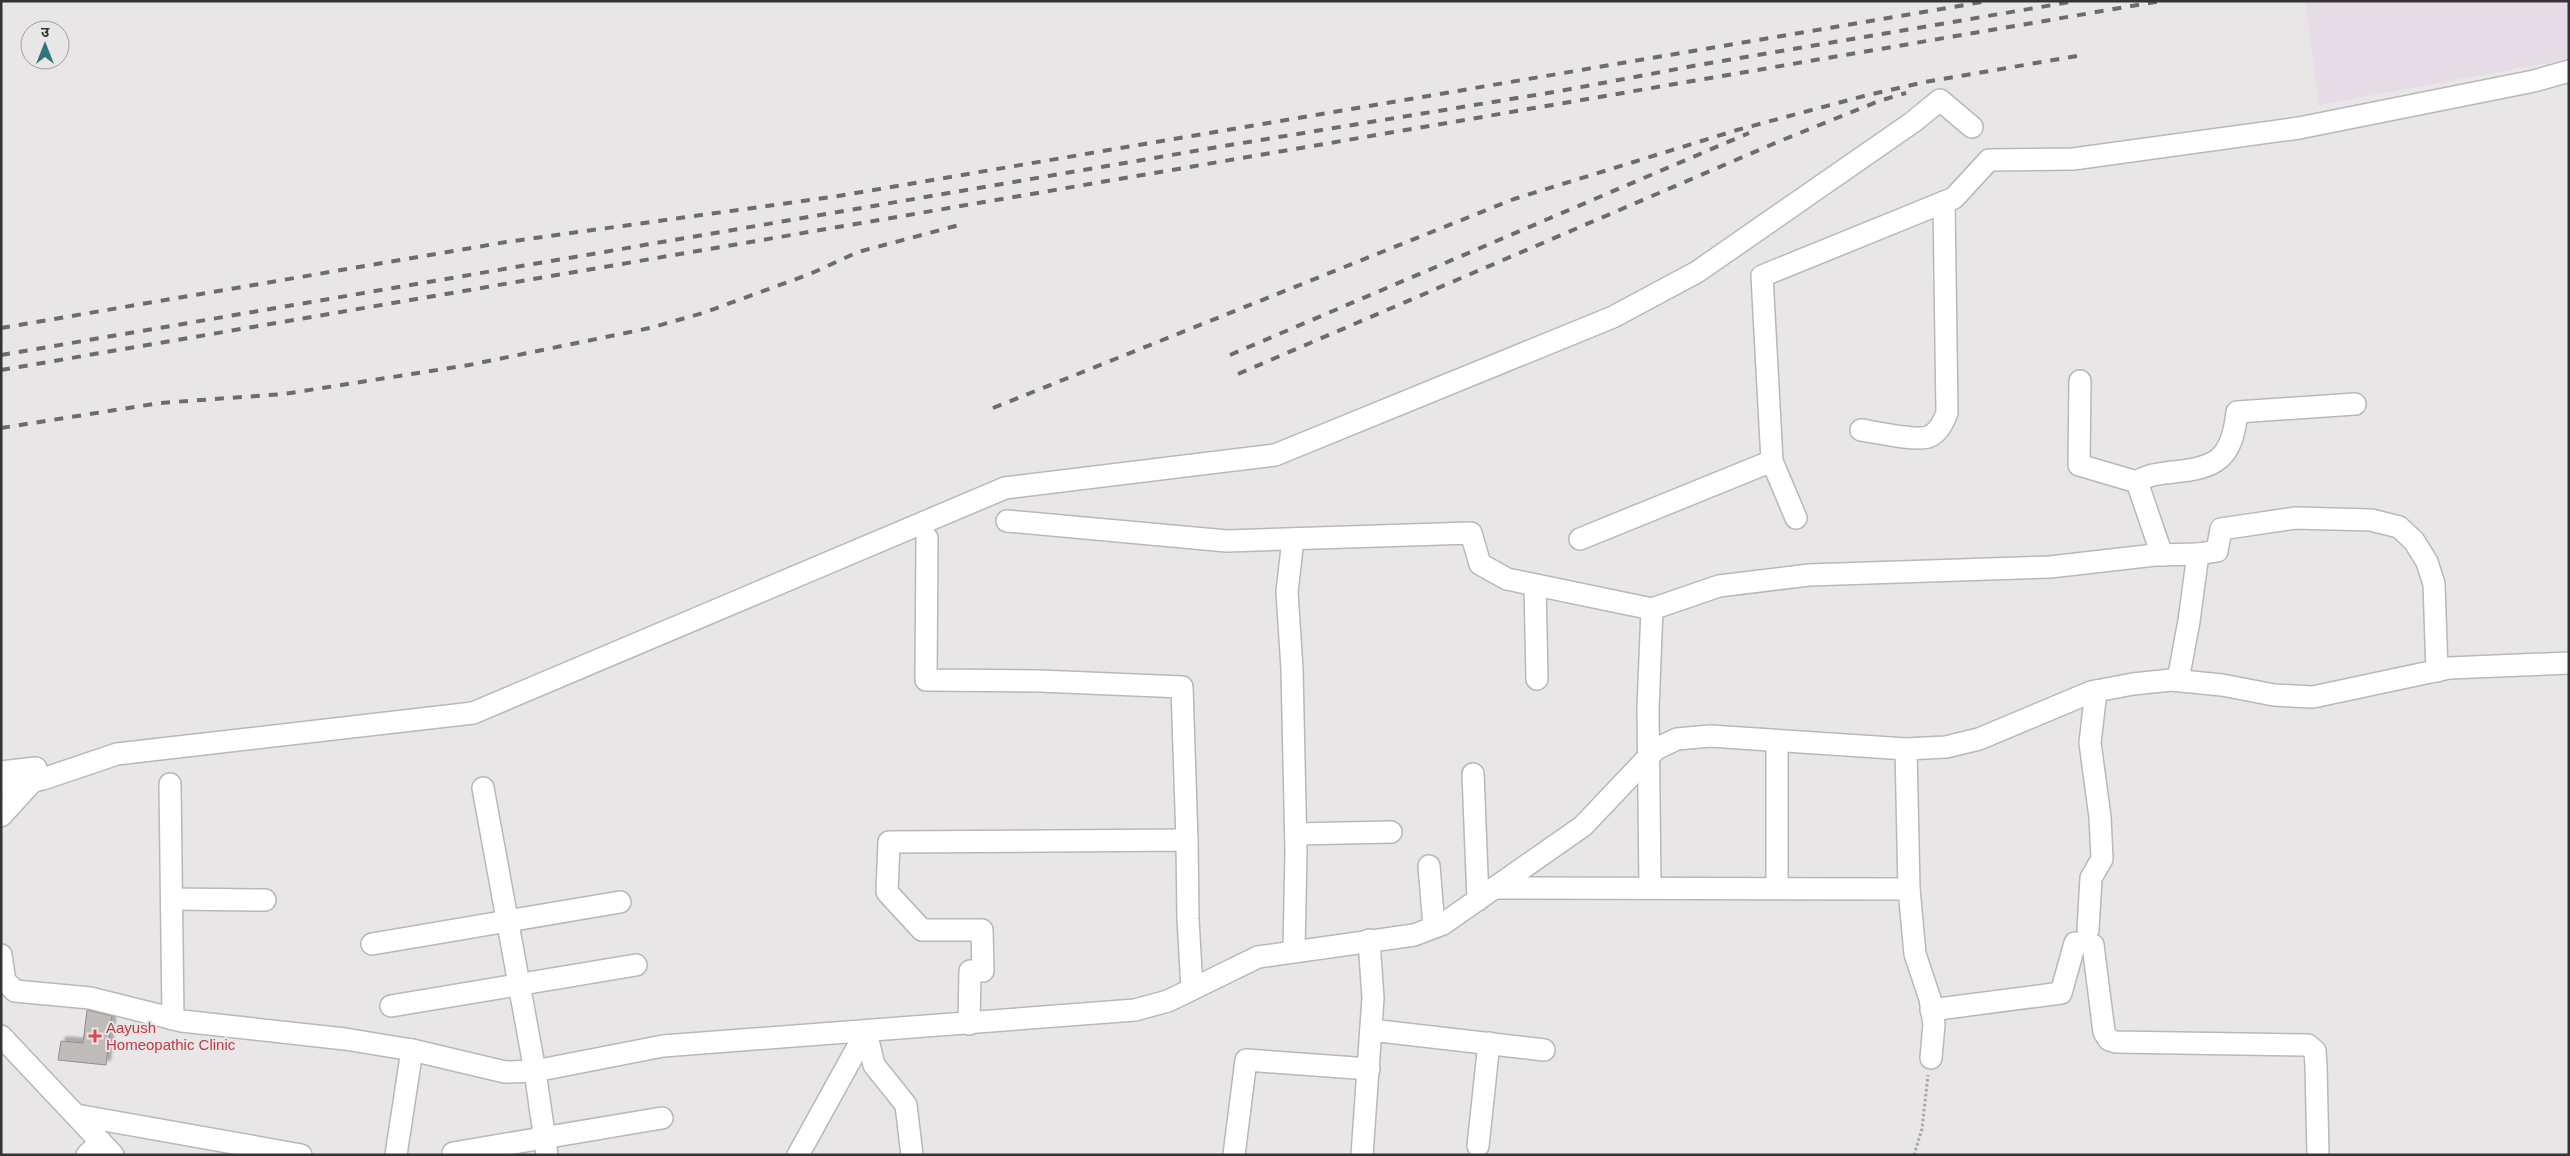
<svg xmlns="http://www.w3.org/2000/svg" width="2570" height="1156" viewBox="0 0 2570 1156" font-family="Arial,'Noto Sans Devanagari',sans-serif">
	<defs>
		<filter id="shadow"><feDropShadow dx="4.5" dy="-4.5" stdDeviation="1" flood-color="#0004"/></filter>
	</defs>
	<rect width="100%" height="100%" fill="#e9e6e8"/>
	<path fill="#e5dce5" d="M2305,1H2569V59L2319,105Z"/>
	<path fill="#bfbbb9" stroke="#918d8c" filter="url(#shadow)" d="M87,1010L112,1016L106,1065L58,1060L61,1041L83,1043Z"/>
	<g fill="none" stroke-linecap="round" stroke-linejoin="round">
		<g stroke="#bab7ba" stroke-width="24">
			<g id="minor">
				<path d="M2080,381L2079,465L2137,482L2162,555"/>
				<path d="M1861,430C1876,432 1913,441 1928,437C1939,433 1943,422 1947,413L1944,202"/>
				<path d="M1772,461L1762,276L1954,198L1989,160L2073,159L2299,128L2534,81L2569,71"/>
				<path d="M2137,482C2149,474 2159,474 2173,472C2218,468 2232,458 2237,412L2355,404"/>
				<path d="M1007,521L1227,541L1471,533L1480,564L1507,579L1652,609L1719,586L1809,575L2050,567L2155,555L2198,554L2217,551L2221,529L2295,518L2371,520L2399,527L2414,541L2427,562L2434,584L2437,671"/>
				<path d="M927,538L926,680L1040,681L1182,687L1187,840"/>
				<path d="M1293,539L1287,592L1292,669L1296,852L1294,950"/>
				<path d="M1580,539L1772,461L1796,518"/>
				<path d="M1535,585L1537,679"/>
				<path d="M2178,680L2189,621L2198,554"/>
				<path d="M1777,741V887"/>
				<path d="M1906,749L1909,889L1915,954L1930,999L1934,1024L1931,1058"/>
				<path d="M1,772L36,768"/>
				<path d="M1473,774L1478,900"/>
				<path d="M170,784L173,1019"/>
				<path d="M1,788L43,779L117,754L473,713L1005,488L1275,455L1613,317L1697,272L1913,122L1940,100L1972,127"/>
				<path d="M483,788L535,1071L547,1155"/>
				<path d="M1,816L33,781"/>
				<path d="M1296,834L1391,832"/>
				<path d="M1429,866L1434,927"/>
				<path d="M1650,887L1648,709L1652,609"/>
				<path d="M1495,888L1909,889"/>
				<path d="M172,899L265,900"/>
				<path d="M2088,930L2091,878L2102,859L2100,817L2090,743L2096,691"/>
				<path d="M372,944L620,902"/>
				<path d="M2093,945L2104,1032L2109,1040L2116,1042L2308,1045L2315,1051L2316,1066L2318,1155"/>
				<path d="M1,955L5,981L15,991L90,998L182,1021L345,1039L412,1050L505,1072L535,1071L663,1046L1135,1010L1168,1001L1258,957L1414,935L1443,924L1583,826L1656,749L1677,739L1710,736L1906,749L1946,747L1979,739L2091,692L2133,684L2171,680L2222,685L2274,695L2313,697L2449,668L2569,663"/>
				<path d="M391,1006L636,965"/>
				<path d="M1931,1010L2061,993L2075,943"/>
				<path d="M969,1024L970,971H983L982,930H922L887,892L889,842L1187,840L1188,919L1192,989"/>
				<path d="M1371,1030L1544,1050"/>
				<path d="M866,1032L874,1065L906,1105L912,1155"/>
				<path d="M1,1036L113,1155"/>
				<path d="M76,1115L301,1155"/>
				<path d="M1478,1146L1489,1043"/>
				<path d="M453,1153L662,1118"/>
				<path d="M87,1155L101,1142"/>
				<path d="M396,1155L412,1050"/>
				<path d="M798,1155L866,1032"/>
				<path d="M1234,1155L1246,1060L1369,1069"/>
				<path d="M1362,1155L1373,998L1369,940"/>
			</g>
		</g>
		<path stroke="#a7a5a6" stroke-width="3" stroke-dasharray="2.5 2.5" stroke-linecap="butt" d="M1914,1155L1922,1129L1928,1075"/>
		<use href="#minor" stroke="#fff" stroke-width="21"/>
		<g stroke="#6d6b6d" stroke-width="4" stroke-dasharray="9 9" stroke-linecap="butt">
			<path d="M1,328L506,242L832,197L1988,1"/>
			<path d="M1,355L1224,146L1560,91L1693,66L2076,1"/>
			<path d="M1230,355L1749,133"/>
			<path d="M1,370L2161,1"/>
			<path d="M1238,374L1780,141L1879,101L1906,93"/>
			<path d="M993,408L1514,199L1737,130L1864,96L1925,82L2077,56"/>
			<path d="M1,428L160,403L284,394L469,365L650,328L703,313L810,274L858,252L963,224"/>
		</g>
	</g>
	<path fill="#e0444e" stroke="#e9e6e8" stroke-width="2" d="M92.5 1028.5h5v5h5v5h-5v5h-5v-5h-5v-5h5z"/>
	<g text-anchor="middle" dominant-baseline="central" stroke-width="4" stroke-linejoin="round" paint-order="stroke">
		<g font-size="15" fill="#be3a42" stroke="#e9e6e8" text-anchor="start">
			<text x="106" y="1027">Aayush<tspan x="106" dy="17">Homeopathic Clinic</tspan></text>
		</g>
	</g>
	<rect width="2570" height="1156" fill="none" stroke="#353435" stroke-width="5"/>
	<g transform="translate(45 45)"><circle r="24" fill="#e9e6e8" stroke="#a19fa0"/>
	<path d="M0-4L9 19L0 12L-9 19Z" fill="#2d777b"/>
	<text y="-8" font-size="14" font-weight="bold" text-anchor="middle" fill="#353435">उ</text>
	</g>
</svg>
